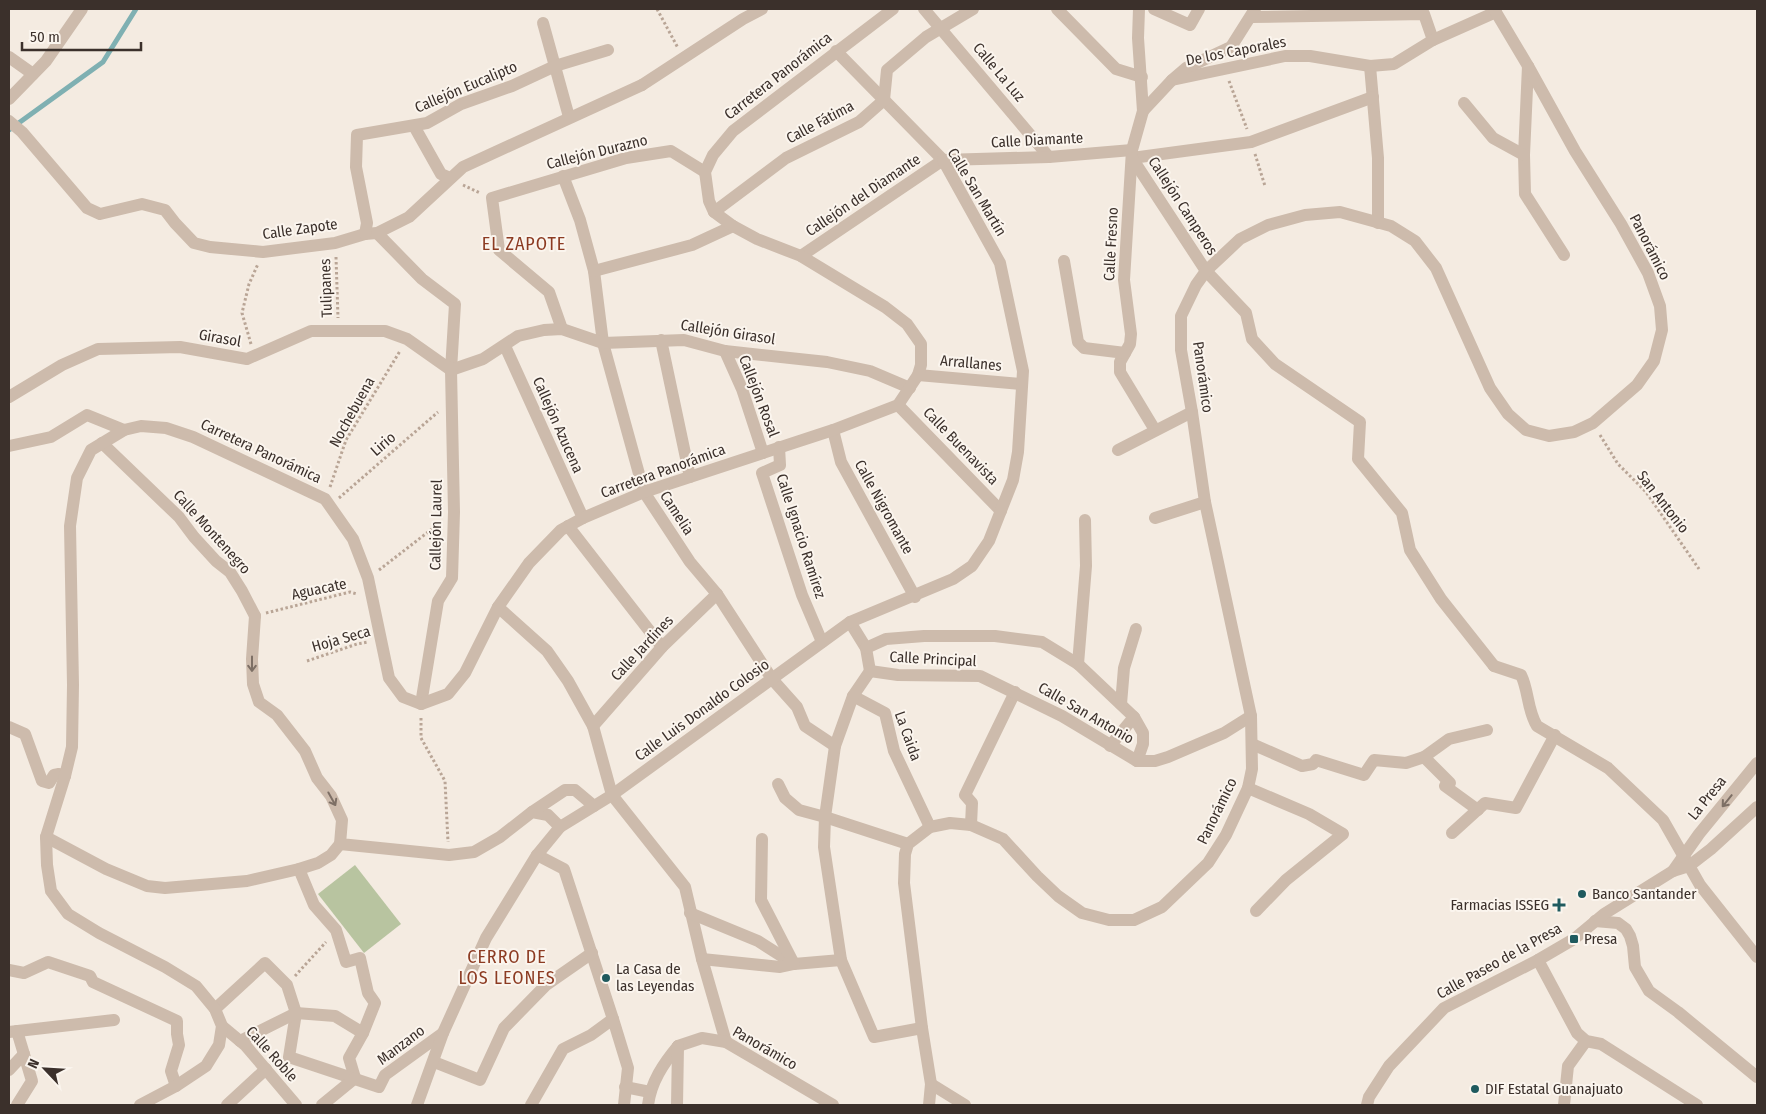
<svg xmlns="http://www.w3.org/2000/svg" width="1766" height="1114" viewBox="0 0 1766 1114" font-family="'Fira Sans Condensed',sans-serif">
	<rect width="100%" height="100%" fill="#f4ebe1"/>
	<path fill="#b8c4a0" d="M355,865L401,924L364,953L318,894Z"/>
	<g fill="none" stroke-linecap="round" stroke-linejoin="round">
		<path stroke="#7fb0b2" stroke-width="5" d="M9,130L103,62L136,9"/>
		<g stroke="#b9a596" stroke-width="3" stroke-dasharray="2.5 2.5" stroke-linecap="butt">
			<path d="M657,9L678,48"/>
			<path d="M1229,81L1247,129"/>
			<path d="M1255,154L1265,186"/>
			<path d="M463,185L480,193"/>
			<path d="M336,257L338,318"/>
			<path d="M251,344L242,313L249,284L258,264"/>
			<path d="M1600,435L1618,464L1646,492L1699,569"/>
			<path d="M330,487L346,440L400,351"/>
			<path d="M339,498L438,412"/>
			<path d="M379,570L441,522"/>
			<path d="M266,613L350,592L357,594"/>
			<path d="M307,661L357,644L368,642"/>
			<path d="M421,718V738L445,781L448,842"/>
			<path d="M295,976L326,942"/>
		</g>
		<g stroke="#cdbbac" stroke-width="12">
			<path d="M924,9L1049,157"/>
			<path d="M1057,9L1116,69L1142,77"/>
			<path d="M1252,17L1424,14L1433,40"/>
			<path d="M836,51L943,160"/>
			<path d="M1370,66L1378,158V223"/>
			<path d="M642,85L743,19L762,9"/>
			<path d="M1132,158L1251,142L1373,97"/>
			<path d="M943,160L1049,157L1132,150"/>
			<path d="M563,176L580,220L594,271L603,343L644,492L690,562L717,594L772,679L797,707L805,726L835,746"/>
			<path d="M714,212L786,158L859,122L884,100L887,70L926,37L973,9"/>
			<path d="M377,233L422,279L455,304L451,370L454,512L452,578L438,601L421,704"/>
			<path d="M801,256L943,160"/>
			<path d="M594,271L692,245L733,226"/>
			<path d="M1206,271L1246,313L1252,339L1275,364L1360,422L1358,459L1402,513L1410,550L1441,599L1494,666"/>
			<path d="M562,329L549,292L499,250L492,198L626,158L671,151L705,172"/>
			<path d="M661,340L690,477"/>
			<path d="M505,346L583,518"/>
			<path d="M725,351L742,389L763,453"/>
			<path d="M918,375L1021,384"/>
			<path d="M898,405L1001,511"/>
			<path d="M833,430L841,462L915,597"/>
			<path d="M102,443L179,517L194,537L216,561L230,572L242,591L255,616"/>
			<path d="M779,447L780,465L762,473L802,595L822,642"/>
			<path d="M568,526L662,647"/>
			<path d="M498,607L547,651L568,681L593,726L612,795L685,887L702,959L726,1042"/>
			<path d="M853,696L885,713L894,751L930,827"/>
			<path d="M593,726L662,647L717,594"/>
			<path d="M9,727L25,734L42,781L49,783L54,775L59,774L65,776"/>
			<path d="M1252,744L1302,766L1313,764L1316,760L1364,775L1374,760L1406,763L1424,757L1449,739L1487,730"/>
			<path d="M1424,757L1450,783L1445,786L1478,810"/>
			<path d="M778,784L785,798L799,810L825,817L908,844"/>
			<path d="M1248,788L1309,814L1343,834L1286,880L1256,911"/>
			<path d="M971,825L972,803L965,795L1015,692"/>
			<path d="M1452,833L1485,803L1516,808L1555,735"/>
			<path d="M46,837L106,869L147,886L165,888L247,881L299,869L318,863L331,855L340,844"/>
			<path d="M537,855L564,869L613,1019"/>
			<path d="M299,869L314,905L336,930L346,962L360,958L368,993L375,1003L363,1033L349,1058L355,1078"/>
			<path d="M690,913L758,941L794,964L841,960"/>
			<path d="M702,959L780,967L794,964L761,900L762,839"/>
			<path d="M9,970L24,973L48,962L90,976L93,982L177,1021V1034L179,1045L171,1071L176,1086"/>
			<path d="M215,1009L265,963L287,985L296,1013L289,1057L379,1087L385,1075L443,1033"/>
			<path d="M222,1026L246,1046L296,1105"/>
			<path d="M9,1032L114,1020"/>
			<path d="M240,1041L296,1013L335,1016L363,1033"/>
			<path d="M434,1062L480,1080L504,1028L546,985L592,953"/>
			<path d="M9,1070L24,1054"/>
			<path d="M17,1105L32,1081L17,1031"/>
			<path d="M227,1105L266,1069"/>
			<path d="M322,1105L355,1078"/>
			<path d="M1564,1105L1568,1066L1586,1041"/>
		</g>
		<g stroke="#cdbbac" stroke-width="12">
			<path d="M1139,9L1138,38L1143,111L1132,150L1124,280L1131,334L1130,344L1120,362V372L1155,430"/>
			<path d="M1154,9L1190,25L1199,9"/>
			<path d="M543,23L569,117"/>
			<path d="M9,57L33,74"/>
			<path d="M1528,66L1524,155L1525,194L1564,255"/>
			<path d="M1172,80L1285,56H1310L1370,66L1394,64L1433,40L1496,12"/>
			<path d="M9,99L46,61L82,9"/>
			<path d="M1464,103L1493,138L1524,155"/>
			<path d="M1143,111L1172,80L1186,68L1231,47L1255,9"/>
			<path d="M9,121L22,132L87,208L100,214L142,204L165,210L175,223L194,243L210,247L263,252L335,243L365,234L377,233L409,217L463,167L642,85"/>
			<path d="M414,126L441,174L450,178"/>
			<path d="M1132,158L1206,271"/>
			<path d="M365,234L367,223L356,167L357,135L427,123L461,104L512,86L555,66L608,50"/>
			<path d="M1064,261L1078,342L1084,348L1125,353"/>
			<path d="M9,397L62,365L98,349L180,347L247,359L311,331H385L407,339L451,370L483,359L518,336L544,330L562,329L603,343L684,340L725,351L827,362L870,371L910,388"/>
			<path d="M9,446L51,437L87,415L124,430"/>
			<path d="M1118,450L1192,412"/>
			<path d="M1155,518L1205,502"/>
			<path d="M255,616L252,659L253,684L259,702L277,715L305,751L317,778L331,796L342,820L340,844L449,855L474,852L500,837L532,812L548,815L560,827"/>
			<path d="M850,622L866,648L870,671"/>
			<path d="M866,648L886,639L924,636H995L1042,642L1078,664L1134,717L1143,733V744L1137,761"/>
			<path d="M1078,664L1086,566L1085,520"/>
			<path d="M1494,666L1521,675C1529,691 1527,710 1537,726L1608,768L1663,820L1700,885L1757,957"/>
			<path d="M870,671L853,696L835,746L825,817L824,847L841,960L874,1037L922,1028"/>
			<path d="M870,671L898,675L980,676L1062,716L1137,761H1155L1168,757L1224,733L1251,716"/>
			<path d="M1121,704L1124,668L1136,629"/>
			<path d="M1110,746L1134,717"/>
			<path d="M532,812L565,790H575L594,806"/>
			<path d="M1595,921L1618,923L1626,929L1630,936L1633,946L1635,967L1649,991L1678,1012L1757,1077"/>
			<path d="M1538,960L1577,1033L1586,1041L1601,1044L1697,1105"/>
			<path d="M931,1084L965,1105"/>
			<path d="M625,1087L650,1092"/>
			<path d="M417,1105L443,1033L486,938L537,855L560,827L612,795L850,622L953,579L972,566L989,541L1013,480L1018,452L1023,371L1000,263L943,160"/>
			<path d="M531,1105L563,1049L591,1035L613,1019L628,1068L624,1105"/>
		</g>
		<g stroke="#cdbbac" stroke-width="12">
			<path d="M1673,871L1699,834L1757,763"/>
			<path d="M678,1046L702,1038L726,1042L833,1105"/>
			<path d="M140,1105L176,1086L206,1066L219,1045L222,1026L215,1009L196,986L165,967L99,933L68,914L51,891L47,865L46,837L65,776L72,747L73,685L70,526L77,478L91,450L124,430L141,426L166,428L193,437L325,499L353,539L368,578L389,678L403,697L421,704L448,694L465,673L498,607L529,563L561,530L583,518L644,492L833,430L898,405L918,375L921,365V344L907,324L885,307L801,256L757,239L733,226L714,212L709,201L705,172L713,155L733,131L893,9"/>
			<path d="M648,1105C651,1082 663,1064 678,1046"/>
			<path d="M677,1105L678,1046"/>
			<path d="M929,1105L931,1084L922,1028L904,883L905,854L908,844L930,827L950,823L971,825L1003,839L1037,876L1058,896L1082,913L1109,920H1134L1162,907L1208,863L1226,835L1248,788L1252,769L1251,716L1205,502L1192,412L1181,350V316L1196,285L1206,271L1240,239L1268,225L1305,215L1340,212L1391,226L1415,241L1436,268L1490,388L1508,414L1526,430L1549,436L1574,432L1593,423L1637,385L1654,361L1662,330L1660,306L1648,273L1621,224L1575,151L1528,66L1494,9"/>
			<path d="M1367,1105L1369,1097L1389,1066L1444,1008L1538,960L1574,939L1604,914L1673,871L1689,866L1711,849L1757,807"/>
		</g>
	</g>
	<defs><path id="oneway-shaft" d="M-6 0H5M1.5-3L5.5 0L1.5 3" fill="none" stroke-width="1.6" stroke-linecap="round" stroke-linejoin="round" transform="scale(1.25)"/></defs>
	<g stroke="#7d6f65">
		<use href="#oneway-shaft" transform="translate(252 664) rotate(90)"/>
		<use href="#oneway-shaft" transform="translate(332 799) rotate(61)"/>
		<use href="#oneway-shaft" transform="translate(1727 801) rotate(129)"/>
	</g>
	<g fill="#1f5a5e" stroke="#fbf5ee" stroke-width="2">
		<circle cx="1582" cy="894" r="5"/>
		<path d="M1556.5 897.5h5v5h5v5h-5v5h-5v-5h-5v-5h5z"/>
		<rect x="1569" y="934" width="10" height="10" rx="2.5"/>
		<circle cx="606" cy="978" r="5"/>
		<circle cx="1475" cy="1089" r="5"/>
	</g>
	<g text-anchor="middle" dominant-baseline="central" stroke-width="4" stroke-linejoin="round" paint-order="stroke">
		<g font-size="15" fill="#3b302b" stroke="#fbf5ee">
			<text transform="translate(1236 51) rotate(-11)">De los Caporales</text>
			<text transform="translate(999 72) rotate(50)">Calle La Luz</text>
			<text transform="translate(778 76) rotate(-38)">Carretera Panorámica</text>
			<text transform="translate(466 87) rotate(-23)">Callejón Eucalipto</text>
			<text transform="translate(820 122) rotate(-28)">Calle Fátima</text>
			<text transform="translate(1037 140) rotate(-3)">Calle Diamante</text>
			<text transform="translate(597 152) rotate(-14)">Callejón Durazno</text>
			<text transform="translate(977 192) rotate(59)">Calle San Martín</text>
			<text transform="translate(863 195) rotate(-34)">Callejón del Diamante</text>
			<text transform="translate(1183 206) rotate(57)">Callejón Camperos</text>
			<text transform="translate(300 229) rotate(-8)">Calle Zapote</text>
			<text transform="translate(1111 244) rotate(-87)">Calle Fresno</text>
			<text transform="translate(1650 247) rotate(63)">Panorámico</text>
			<text transform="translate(326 288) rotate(-92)">Tulipanes</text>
			<text transform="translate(728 332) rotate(9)">Callejón Girasol</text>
			<text transform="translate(220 338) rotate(10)">Girasol</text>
			<text transform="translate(971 363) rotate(5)">Arrallanes</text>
			<text transform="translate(1203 377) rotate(82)">Panorámico</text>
			<text transform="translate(759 396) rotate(69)">Callejón Rosal</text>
			<text transform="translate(352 412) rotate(-61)">Nochebuena</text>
			<text transform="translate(558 425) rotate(66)">Callejón Azucena</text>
			<text transform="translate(383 444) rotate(-41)">Lirio</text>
			<text transform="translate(961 446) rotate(46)">Calle Buenavista</text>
			<text transform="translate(261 451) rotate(25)">Carretera Panorámica</text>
			<text transform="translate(663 471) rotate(-20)">Carretera Panorámica</text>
			<text transform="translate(1663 502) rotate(52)">San Antonio</text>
			<text transform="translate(884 507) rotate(61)">Calle Nigromante</text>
			<text transform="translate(677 513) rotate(57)">Camelia</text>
			<text transform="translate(436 525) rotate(-89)">Callejón Laurel</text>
			<text transform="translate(212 532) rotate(48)">Calle Montenegro</text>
			<text transform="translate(801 536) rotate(72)">Calle Ignacio Ramírez</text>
			<text transform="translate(319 589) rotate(-12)">Aguacate</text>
			<text transform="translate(341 639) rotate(-16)">Hoja Seca</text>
			<text transform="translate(642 648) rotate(-47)">Calle Jardines</text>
			<text transform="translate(933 659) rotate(3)">Calle Principal</text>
			<text transform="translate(702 710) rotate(-36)">Calle Luis Donaldo Colosio</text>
			<text transform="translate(1086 713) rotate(30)">Calle San Antonio</text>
			<text transform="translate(908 736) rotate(70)">La Caida</text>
			<text transform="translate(1707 798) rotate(-51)">La Presa</text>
			<text transform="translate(1217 811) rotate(-64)">Panorámico</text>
			<text transform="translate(1499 961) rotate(-29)">Calle Paseo de la Presa</text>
			<text transform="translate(401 1045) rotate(-37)">Manzano</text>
			<text transform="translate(765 1048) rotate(30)">Panorámico</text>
			<text transform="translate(272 1054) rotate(48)">Calle Roble</text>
		</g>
		<g font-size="15" fill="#3b302b" stroke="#fbf5ee" text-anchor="start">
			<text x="1592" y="894">Banco Santander</text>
			<text x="1549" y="905" text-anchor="end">Farmacias ISSEG</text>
			<text x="1584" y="939">Presa</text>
			<text x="616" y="969">La Casa de<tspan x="616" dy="17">las Leyendas</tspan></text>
			<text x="1485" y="1089">DIF Estatal Guanajuato</text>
		</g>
		<g font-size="18" letter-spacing="1" fill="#8c3b22" stroke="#fbf5ee">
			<text x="524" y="244">EL ZAPOTE</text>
			<text x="507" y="957">CERRO DE<tspan x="507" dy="21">LOS LEONES</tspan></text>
		</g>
	</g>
	<rect width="1766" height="1114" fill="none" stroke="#3b302b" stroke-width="20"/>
	<g transform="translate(45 1069) rotate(295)" stroke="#fbf5ee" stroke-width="4" paint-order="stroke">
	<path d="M0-4L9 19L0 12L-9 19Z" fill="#3b302b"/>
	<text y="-8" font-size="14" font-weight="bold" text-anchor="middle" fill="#3b302b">N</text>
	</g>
	<path d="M22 42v8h119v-8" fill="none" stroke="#3b302b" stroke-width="2.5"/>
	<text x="30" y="42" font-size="15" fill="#3b302b" stroke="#fbf5ee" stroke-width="4" paint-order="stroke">50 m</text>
</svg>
